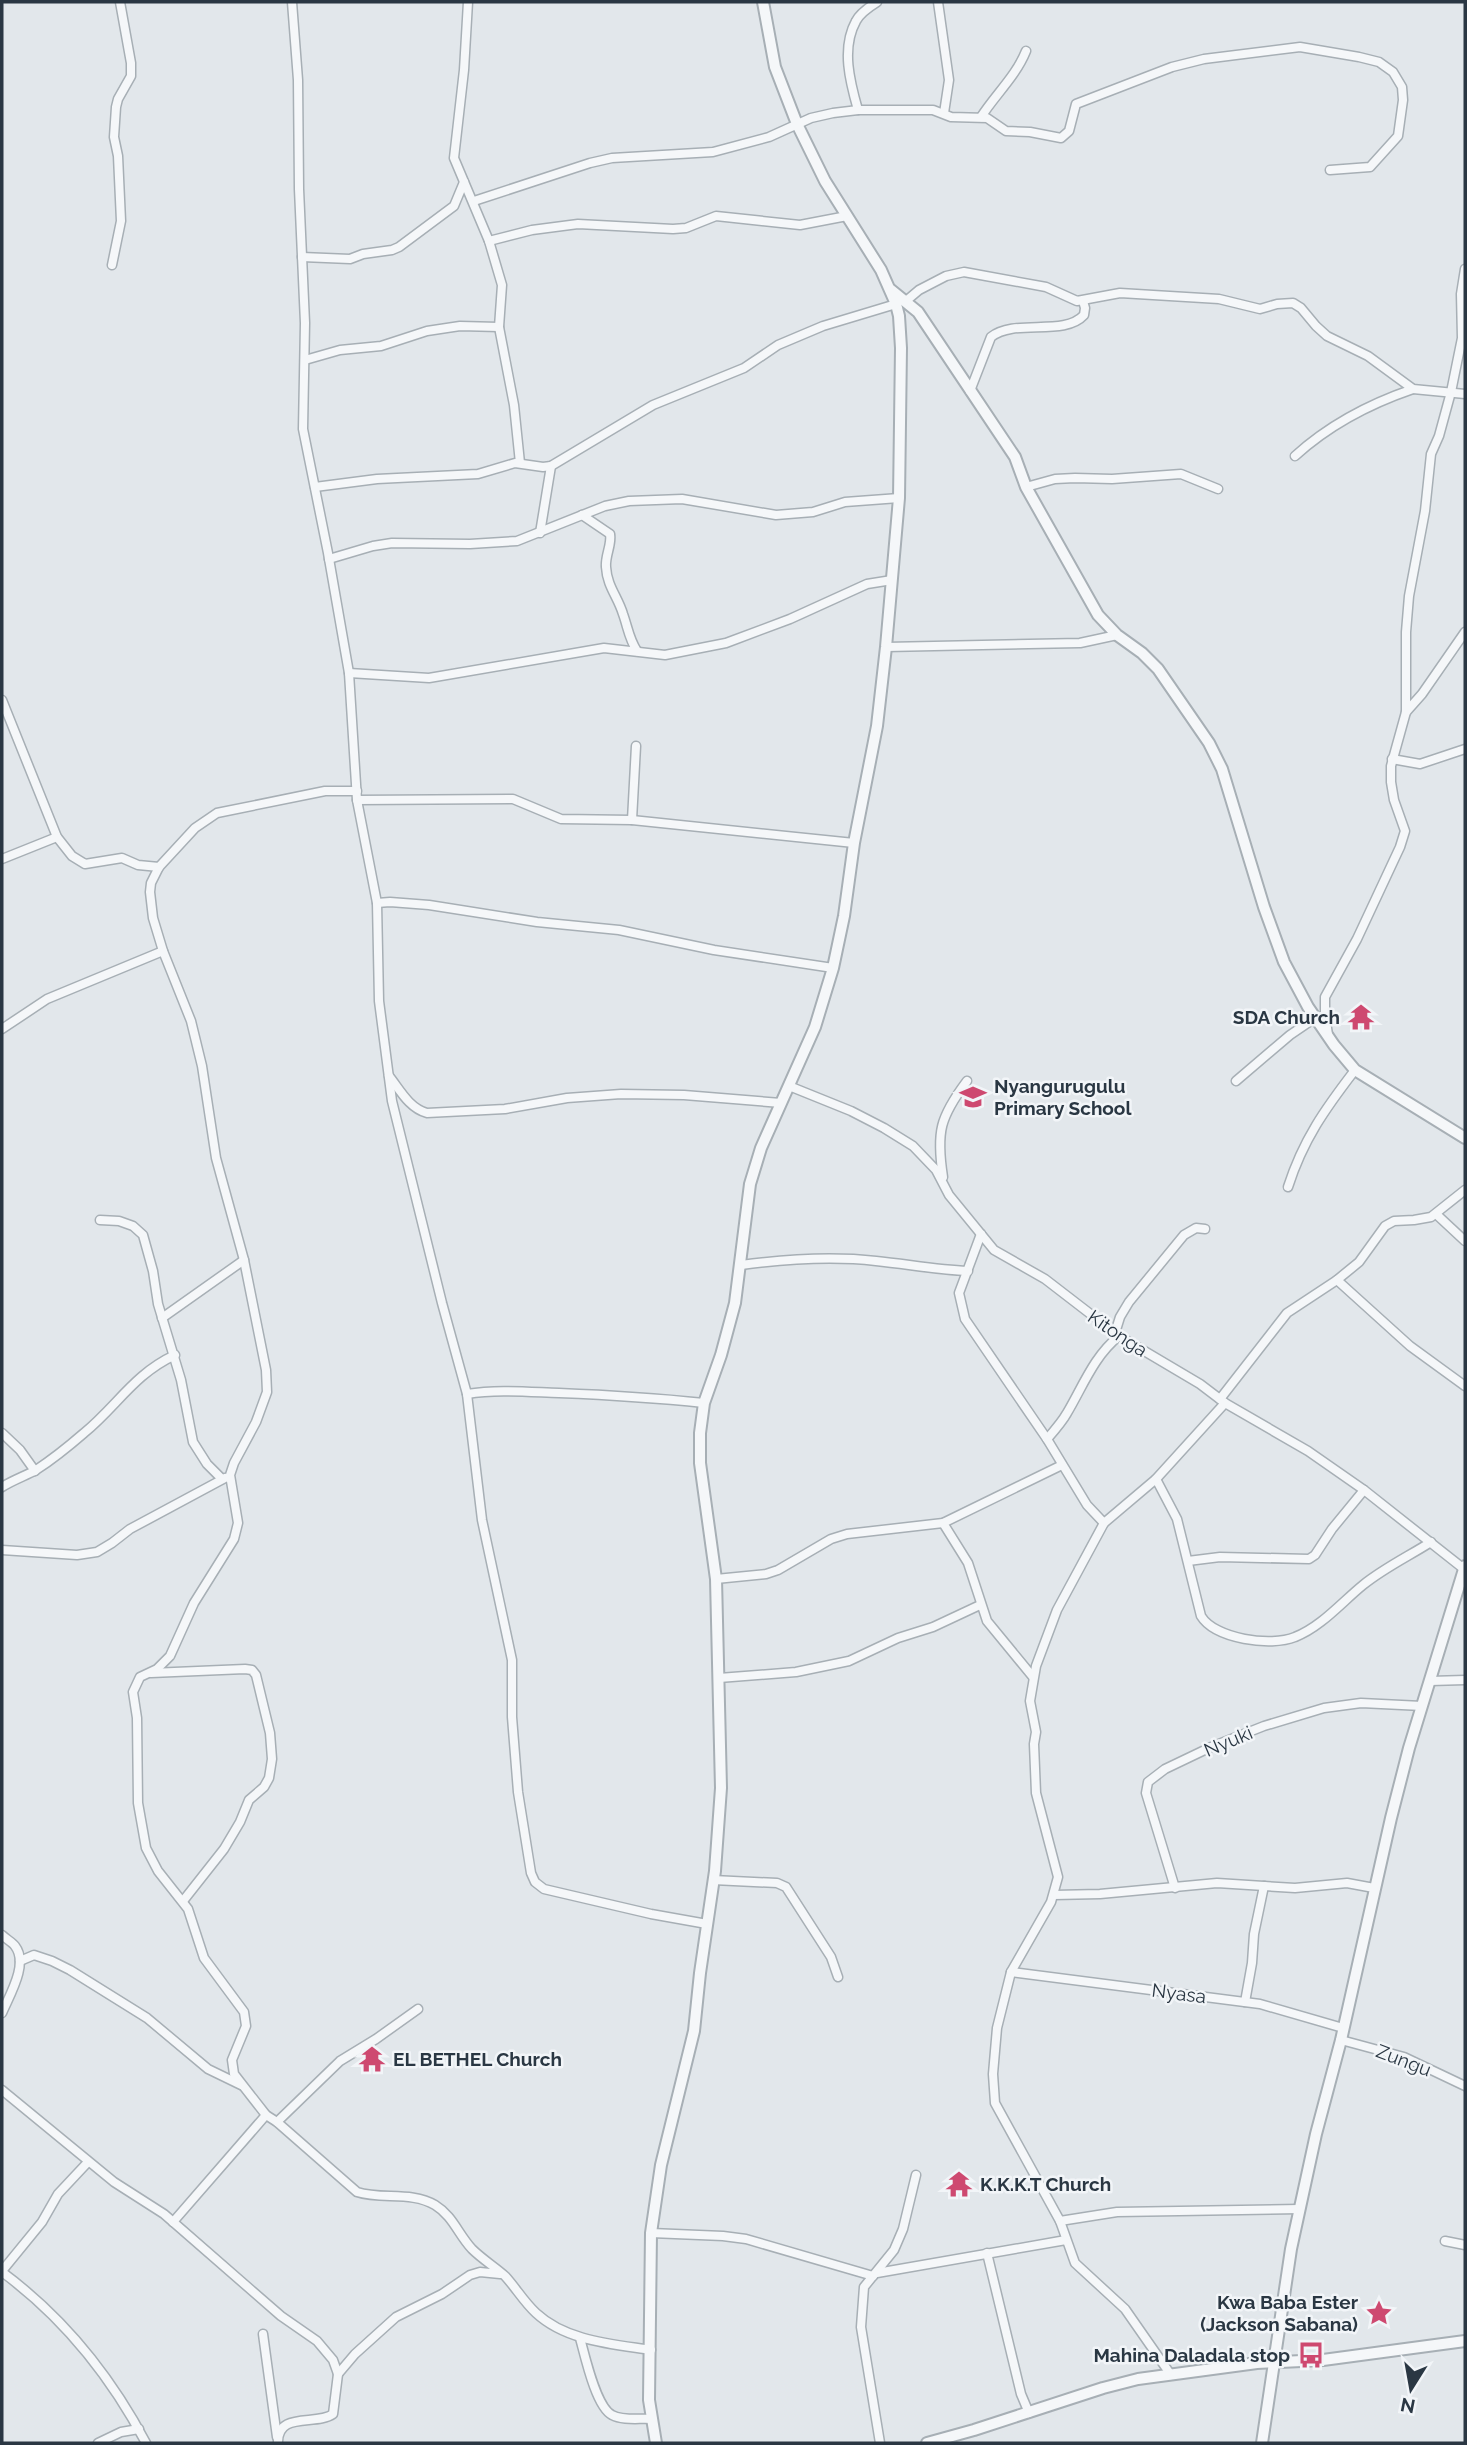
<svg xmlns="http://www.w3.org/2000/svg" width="1467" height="2445" viewBox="0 0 1467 2445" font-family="Raleway,sans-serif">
	<rect width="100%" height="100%" fill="#e2e7eb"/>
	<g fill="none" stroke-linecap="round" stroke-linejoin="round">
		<g stroke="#a7afb5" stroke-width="11">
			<g id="minor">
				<path d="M292,2L298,80L299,189L305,323L303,429L328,553L349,673L357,800L377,903L379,1001L392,1101L442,1303L467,1394L482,1520L512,1660V1717L518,1792L531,1873L535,1882L544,1889L651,1914L707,1924"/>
				<path d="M468,2L464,70L454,158L489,241L502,285L499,327L514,405L520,463"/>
				<path d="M938,2L949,80L944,113"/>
				<path d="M858,110C850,82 841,48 856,21C860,13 869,7 877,2"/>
				<path d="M981,117C995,95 1016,76 1026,51"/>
				<path d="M474,201L590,163L612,158L713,152L769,137L811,118L833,113L858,110H933L951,117L987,118L1006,131L1030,132L1061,138L1069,131L1076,104L1172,67L1204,59L1300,47L1359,57L1379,62L1393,72L1402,87L1403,100L1398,136L1370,167L1330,170"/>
				<path d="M489,241L532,230L578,224L673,229L686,228L716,216L800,225L847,216"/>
				<path d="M302,257L350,259L363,254L392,250L399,247L454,206L464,182"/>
				<path d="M112,265L121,221L118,156L114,137L116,107L118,99L131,76V63L120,2"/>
				<path d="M906,301L919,290L946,276L964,272L1046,287L1077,301L1120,293L1219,299L1260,309L1277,304L1293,303L1301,308L1316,326L1327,336L1368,356L1413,389L1465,394"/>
				<path d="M305,360L340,350L381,346L427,331L460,326L499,327"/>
				<path d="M970,391L991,337C1015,318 1064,337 1084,315L1085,308L1083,301"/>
				<path d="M1295,456C1329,425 1369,404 1413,389"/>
				<path d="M315,487L377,479L478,474L515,463L543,467L551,466L653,405L744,368L778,345L823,326L896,304"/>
				<path d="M1026,487L1055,479L1075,478L1112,479L1181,474L1218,489"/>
				<path d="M582,515L610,534C612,545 605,555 606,567C607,586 618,597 623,614C628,628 629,639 637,651"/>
				<path d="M540,533L551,466"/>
				<path d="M329,559L373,546L392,543L470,544L517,541L605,506L629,501L682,499L776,515L813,512L845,502L899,498"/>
				<path d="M886,647L1080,643L1117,635"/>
				<path d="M349,673L429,678L604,648L665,655L726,643L790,619L867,584L892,580"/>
				<path d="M2,700L57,837L72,856L85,864L122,858L138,865L159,867"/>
				<path d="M1406,712L1422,694L1465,632"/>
				<path d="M1392,759L1420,764L1465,749"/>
				<path d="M357,791H325L217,813L195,828L159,867L151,883L150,892L153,918L163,951L191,1021L202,1066L216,1158L244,1260L266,1370L267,1392L256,1422L234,1463L230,1475L238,1523L234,1539L194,1603L170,1656L157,1669L140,1677L133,1692L137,1718L138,1803L146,1848L158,1871L188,1909L204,1958L244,2012L246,2026L232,2060L234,2074L266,2115L277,2122L357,2192C382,2200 411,2191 435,2205C453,2216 458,2234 472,2249C482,2259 495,2267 505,2276C516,2288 524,2302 536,2313C566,2341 612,2344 651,2350"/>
				<path d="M357,800L513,799L561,819L632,820L854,843"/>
				<path d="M632,820L636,746"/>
				<path d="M2,859L57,837"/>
				<path d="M377,903L390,902L429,905L537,922L619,930L714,950L833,968"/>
				<path d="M2,1029L47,999L163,951"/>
				<path d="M1328,1035L1325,1014V997L1357,939L1400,847L1405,831L1394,800L1391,782V766L1406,712V632L1409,596L1425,511L1431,454L1439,436L1451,392L1462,338L1461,294L1465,269"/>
				<path d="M389,1076C400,1090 409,1108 427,1113L505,1109L567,1098L621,1094L684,1095L781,1103"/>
				<path d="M1236,1081L1290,1035L1315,1018"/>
				<path d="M789,1086L851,1111L884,1128L913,1146L936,1170L949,1195L994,1250L1045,1279L1119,1336L1200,1384L1225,1403L1308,1451L1364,1490L1464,1569"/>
				<path d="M943,1177C936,1132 940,1117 967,1081"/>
				<path d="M1288,1187C1303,1140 1325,1109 1355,1070"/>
				<path d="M1436,1214L1465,1241"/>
				<path d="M100,1220L119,1221L133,1226L143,1235L153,1271L158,1304L181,1380L193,1442L207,1464L222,1479"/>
				<path d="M981,1234L959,1293L965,1319L1047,1439L1087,1505L1104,1523"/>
				<path d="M741,1265C786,1259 831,1256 876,1261C907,1264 937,1270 968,1271"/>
				<path d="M1337,1280L1410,1346L1465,1386"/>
				<path d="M162,1318L244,1260"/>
				<path d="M1115,1333L1120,1317L1129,1302L1184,1235L1196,1228L1205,1229"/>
				<path d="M467,1394C497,1389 529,1392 559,1393C608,1395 656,1398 704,1403"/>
				<path d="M1220,1399L1287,1313L1337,1280L1359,1262L1385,1226L1394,1221L1414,1220L1431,1217L1465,1190"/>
				<path d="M2,1433L20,1450L35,1471"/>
				<path d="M1047,1439C1054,1431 1062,1422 1067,1413C1083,1386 1094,1356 1119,1336"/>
				<path d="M1156,1479L1177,1519L1201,1616C1215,1639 1271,1647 1295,1637C1321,1627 1342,1602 1363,1585C1384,1568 1409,1556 1431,1542"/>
				<path d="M2,1487C13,1480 25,1476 36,1470C53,1459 69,1446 84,1433C117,1406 134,1374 175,1355"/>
				<path d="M943,1523L968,1563L987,1621L1033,1677"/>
				<path d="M2,1550L77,1555L97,1552L112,1543L130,1529L225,1478"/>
				<path d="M1188,1561L1220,1557L1309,1559L1315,1555L1332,1529L1364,1490"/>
				<path d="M716,1579L766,1574L778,1570L831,1539L847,1534L943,1523L1062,1465"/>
				<path d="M151,1673L245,1669L252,1670L256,1675L270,1733L272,1759L269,1778L264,1787L249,1800L240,1822L224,1849L183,1901"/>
				<path d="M719,1678L796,1672L849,1661L898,1638L933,1627L980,1605"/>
				<path d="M1430,1681L1465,1680"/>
				<path d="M713,1880L777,1883L786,1887L831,1957L838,1977"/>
				<path d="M1175,1888L1146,1793L1148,1782L1165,1769L1211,1747L1264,1726L1324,1708L1361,1703L1422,1706"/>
				<path d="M1054,1895L1100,1894L1217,1883L1295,1888L1347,1883L1374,1888"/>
				<path d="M2,1935C6,1939 12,1942 15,1946C29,1964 9,1996 2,2013"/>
				<path d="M20,1961L34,1955L52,1961L70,1970L147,2018L208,2069L241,2085"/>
				<path d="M1011,1972L1260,2004L1343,2028"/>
				<path d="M1245,2002L1252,1963L1254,1934L1264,1886"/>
				<path d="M1341,2040L1404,2057L1465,2086"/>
				<path d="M2,2090L114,2182L164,2214L281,2316L317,2341L333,2360L338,2374L333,2414C316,2426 277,2411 278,2443"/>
				<path d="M277,2122L340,2061L376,2039L418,2009"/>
				<path d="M1060,2221L1117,2212L1300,2209"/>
				<path d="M173,2222L266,2115"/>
				<path d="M651,2233L723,2236L746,2239L873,2276"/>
				<path d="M1445,2241L1465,2245"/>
				<path d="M987,2253L1021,2394L1029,2413"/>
				<path d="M2,2271L42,2222L58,2194L88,2162"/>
				<path d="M2,2272C63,2317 111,2377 146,2443"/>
				<path d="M877,2273L1066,2240"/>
				<path d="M263,2334L277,2437"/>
				<path d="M580,2338C585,2356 596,2407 612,2415C623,2421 640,2418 652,2419"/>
				<path d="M338,2374L355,2354L396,2317L442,2294L470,2275L480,2272L500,2274"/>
				<path d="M1171,2375L1125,2309L1075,2263L1060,2221L995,2103L993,2074L997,2028L1011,1972L1051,1902L1058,1877L1036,1793L1034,1744L1036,1732L1030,1701L1036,1666L1057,1610L1104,1523L1156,1479L1225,1403"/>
				<path d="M98,2443L121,2432L139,2429"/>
				<path d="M880,2443L861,2327L864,2287L894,2250L903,2229L916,2175"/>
			</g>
		</g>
		<g stroke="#a7afb5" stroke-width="14">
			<g id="tertiary">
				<path d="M891,290L918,312L1015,457L1026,487L1098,615L1117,635L1142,653L1158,669L1209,743L1222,769L1264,907L1284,962L1308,1007L1334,1045L1355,1070L1465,1138"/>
				<path d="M656,2443L649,2400L651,2233L661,2165L694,2031L700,1973L715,1871L721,1788L716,1579L700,1463V1433L704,1403L721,1355L735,1303L750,1184L761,1148L815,1027L833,968L844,916L854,843L877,726L886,647L899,498L901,348L899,316L896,304L881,270L825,181L797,124L775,67L763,2"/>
				<path d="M927,2443L974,2430L1103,2388L1138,2379L1257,2363L1323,2360L1465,2341"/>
				<path d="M1262,2443L1291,2249L1316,2134L1341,2040L1391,1818L1409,1748L1465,1566"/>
			</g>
		</g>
		<use href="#minor" stroke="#f5f7f9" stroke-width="8"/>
		<use href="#tertiary" stroke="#f5f7f9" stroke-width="10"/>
	</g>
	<defs>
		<g id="temple-bare" transform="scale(2.1)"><path d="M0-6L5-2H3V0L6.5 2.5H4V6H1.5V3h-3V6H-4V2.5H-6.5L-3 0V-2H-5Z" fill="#ce4970" stroke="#f2f5f8" stroke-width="2.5" paint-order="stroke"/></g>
		<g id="school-bare" transform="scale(2.1)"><path d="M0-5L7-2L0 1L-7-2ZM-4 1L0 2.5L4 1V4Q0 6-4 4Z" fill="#ce4970" stroke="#f2f5f8" stroke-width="2.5" paint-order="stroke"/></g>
		<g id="sight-bare" transform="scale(2.1)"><path d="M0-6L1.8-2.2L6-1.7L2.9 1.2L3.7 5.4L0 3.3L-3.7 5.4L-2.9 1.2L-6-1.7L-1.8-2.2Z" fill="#ce4970" stroke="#f2f5f8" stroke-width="2.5" paint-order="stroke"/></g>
		<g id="bus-bare" transform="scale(2.1)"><path d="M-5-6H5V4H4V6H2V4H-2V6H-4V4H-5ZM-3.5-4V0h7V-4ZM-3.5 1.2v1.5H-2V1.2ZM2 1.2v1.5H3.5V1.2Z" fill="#ce4970" stroke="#f2f5f8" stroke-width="2.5" paint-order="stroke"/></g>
	</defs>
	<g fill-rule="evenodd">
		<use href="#temple-bare" x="1361" y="1017"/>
		<use href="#school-bare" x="973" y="1097"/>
		<use href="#temple-bare" x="372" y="2059"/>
		<use href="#temple-bare" x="959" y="2184"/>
		<use href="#sight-bare" x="1379" y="2313"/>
		<use href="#bus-bare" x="1311" y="2355"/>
	</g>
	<g text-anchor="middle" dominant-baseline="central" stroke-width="5" stroke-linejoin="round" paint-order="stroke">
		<g font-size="19" font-weight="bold" fill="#2a3743" stroke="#f2f5f8" text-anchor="end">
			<text x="1340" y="1017">SDA Church</text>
			<text x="994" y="1086" text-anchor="start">Nyangurugulu<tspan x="994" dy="22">Primary School</tspan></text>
			<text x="393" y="2059" text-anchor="start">EL BETHEL Church</text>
			<text x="980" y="2184" text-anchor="start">K.K.K.T Church</text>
			<text x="1358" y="2302">Kwa Baba Ester<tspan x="1358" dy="22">(Jackson Sabana)</tspan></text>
			<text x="1290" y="2355">Mahina Daladala stop</text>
		</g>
		<g font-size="19" fill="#2a3743" stroke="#f2f5f8">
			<text transform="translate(1118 1333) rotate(34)">Kitonga</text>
			<text transform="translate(1228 1741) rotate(-23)">Nyuki</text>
			<text transform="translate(1179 1993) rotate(7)">Nyasa</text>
			<text transform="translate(1404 2060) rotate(21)">Zungu</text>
		</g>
	</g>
	<rect width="1467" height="2445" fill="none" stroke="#2a3743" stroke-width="7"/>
	<g transform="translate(1411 2389) rotate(191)" stroke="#f2f5f8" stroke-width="5" paint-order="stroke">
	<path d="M0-5L12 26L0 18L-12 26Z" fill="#2a3743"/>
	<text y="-10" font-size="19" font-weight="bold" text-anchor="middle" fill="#2a3743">N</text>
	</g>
</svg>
